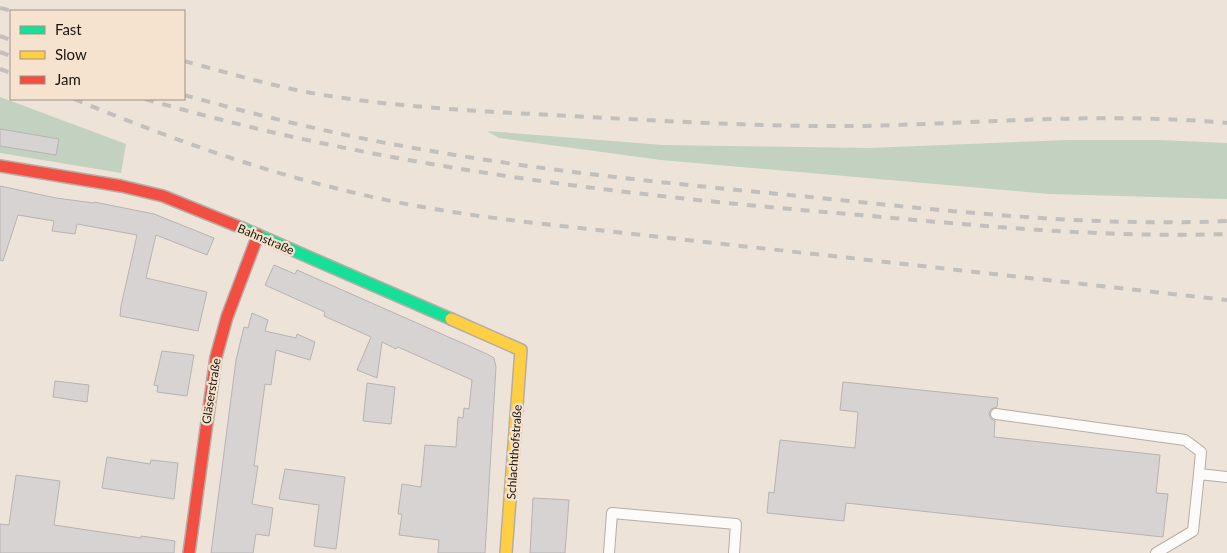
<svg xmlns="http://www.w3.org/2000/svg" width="1227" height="553" viewBox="0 0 1227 553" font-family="Lato,sans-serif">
	<rect width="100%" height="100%" fill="#ede3d8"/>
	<g fill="#c2d1c0">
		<path d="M0,97L126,144L121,173L0,153Z"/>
		<path d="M487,131L663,145L869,148L1069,140H1159L1227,143V199L1049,194L661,160L499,138Z"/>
	</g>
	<g fill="#d7d3d3" stroke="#b7b3b2">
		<path d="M0,129L59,139L56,155L0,146Z"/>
		<path d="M0,186L56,198L94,203V202L154,214L214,238L207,255L156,235L146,278L207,292L198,331L120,316L121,306L137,235L77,224L75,234L52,231L54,221L18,215L3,261L0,260Z"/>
		<path d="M274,265L295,274L297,270L487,354L494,358L496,367L485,553H438L439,540L399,535L402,514H398L402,484L421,487L425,445L456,447L458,417L463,418L464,408L469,409L472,380L398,347L396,349L382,342L377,378L357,370L371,337L324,316L325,312L265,285Z"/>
		<path d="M252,313L268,320L265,331L296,338L297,334L315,342L310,360L276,350L271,385L265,384L254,466H258L252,504L273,508L269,536L256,534L253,553H211L236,360L244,327L248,328Z"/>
		<path d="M162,351L194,355L187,396L157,392L158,386L154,385Z"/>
		<path d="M55,381L89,385L87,402L53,397Z"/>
		<path d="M843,382L998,398L997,407L991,409L989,414L991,419L995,421L994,437L1160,455L1156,493L1168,494L1163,537L846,503L844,521L767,513L769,492L774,493L780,440L855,448L858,412L840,410Z"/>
		<path d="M367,383L395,387L391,424L363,421Z"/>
		<path d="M107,457L150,464L151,460L178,463L174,499L102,488Z"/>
		<path d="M285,469L345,477L336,549L314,546L319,505L279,499Z"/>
		<path d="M16,475L60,481L54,525L141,538V536L175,541L174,553H0V524L9,525Z"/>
		<path d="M533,498L569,500L565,553H530Z"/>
	</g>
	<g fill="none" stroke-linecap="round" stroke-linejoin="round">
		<g stroke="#b5ada5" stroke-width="12">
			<g id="lane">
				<path d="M996,414L1185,440L1201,452L1199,474"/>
				<path d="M609,553L612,513L736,524L734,553"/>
				<path d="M1156,553L1193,531L1199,474L1227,477"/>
			</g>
		</g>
		<g stroke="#b5ada5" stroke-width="14">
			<path id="fast" d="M242,228L451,319"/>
		</g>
		<g stroke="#b5ada5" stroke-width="14">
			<path id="slow" d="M451,319L521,350L506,553"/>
		</g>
		<g stroke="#b5ada5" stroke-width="14">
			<g id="jam">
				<path d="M0,166L121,186L163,196L242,228"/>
				<path d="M189,553L216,357L227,317L258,235"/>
			</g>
		</g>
		<use href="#lane" stroke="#fcfbf9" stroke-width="10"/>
		<use href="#fast" stroke="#16e098" stroke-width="11"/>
		<use href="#slow" stroke="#ffcf43" stroke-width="11"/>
		<use href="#jam" stroke="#f24e42" stroke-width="11"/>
		<g stroke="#c2bfbd" stroke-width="4" stroke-dasharray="9 9" stroke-linecap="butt">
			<path d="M0,8L13,11"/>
			<path d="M0,36L11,40"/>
			<path d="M0,52L11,56"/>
			<path d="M184,61C228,73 272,86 317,94C407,109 498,112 590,117C681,122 772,127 864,126C984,123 1106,112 1227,123"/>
			<path d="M0,69L11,73"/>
			<path d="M184,95C267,118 351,138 437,152C560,173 685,185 810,197C948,211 1088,227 1227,221"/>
			<path d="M74,99C159,134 245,166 335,188C404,206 473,216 544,224L1227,300"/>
			<path d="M145,99C378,167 619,195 860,215C982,226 1104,238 1227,234"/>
		</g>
	</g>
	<g text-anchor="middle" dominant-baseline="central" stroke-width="4.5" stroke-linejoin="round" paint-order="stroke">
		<g font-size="12" fill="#1c160f" stroke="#f6e3cf">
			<text transform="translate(266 239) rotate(23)">Bahnstraße</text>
			<text transform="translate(211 391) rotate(-81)">Gläserstraße</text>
			<text transform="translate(514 452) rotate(-86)">Schlachthofstraße</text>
		</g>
	</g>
	<rect x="10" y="10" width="175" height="90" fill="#f6e3cf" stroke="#9f9182"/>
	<rect x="20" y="26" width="25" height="8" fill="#16e098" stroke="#9f9182"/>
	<text x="55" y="35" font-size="15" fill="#1c160f">Fast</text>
	<rect x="20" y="51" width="25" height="8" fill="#ffcf43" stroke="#9f9182"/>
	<text x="55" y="60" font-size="15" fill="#1c160f">Slow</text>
	<rect x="20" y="76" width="25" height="8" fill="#f24e42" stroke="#9f9182"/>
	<text x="55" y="85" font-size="15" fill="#1c160f">Jam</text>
</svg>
